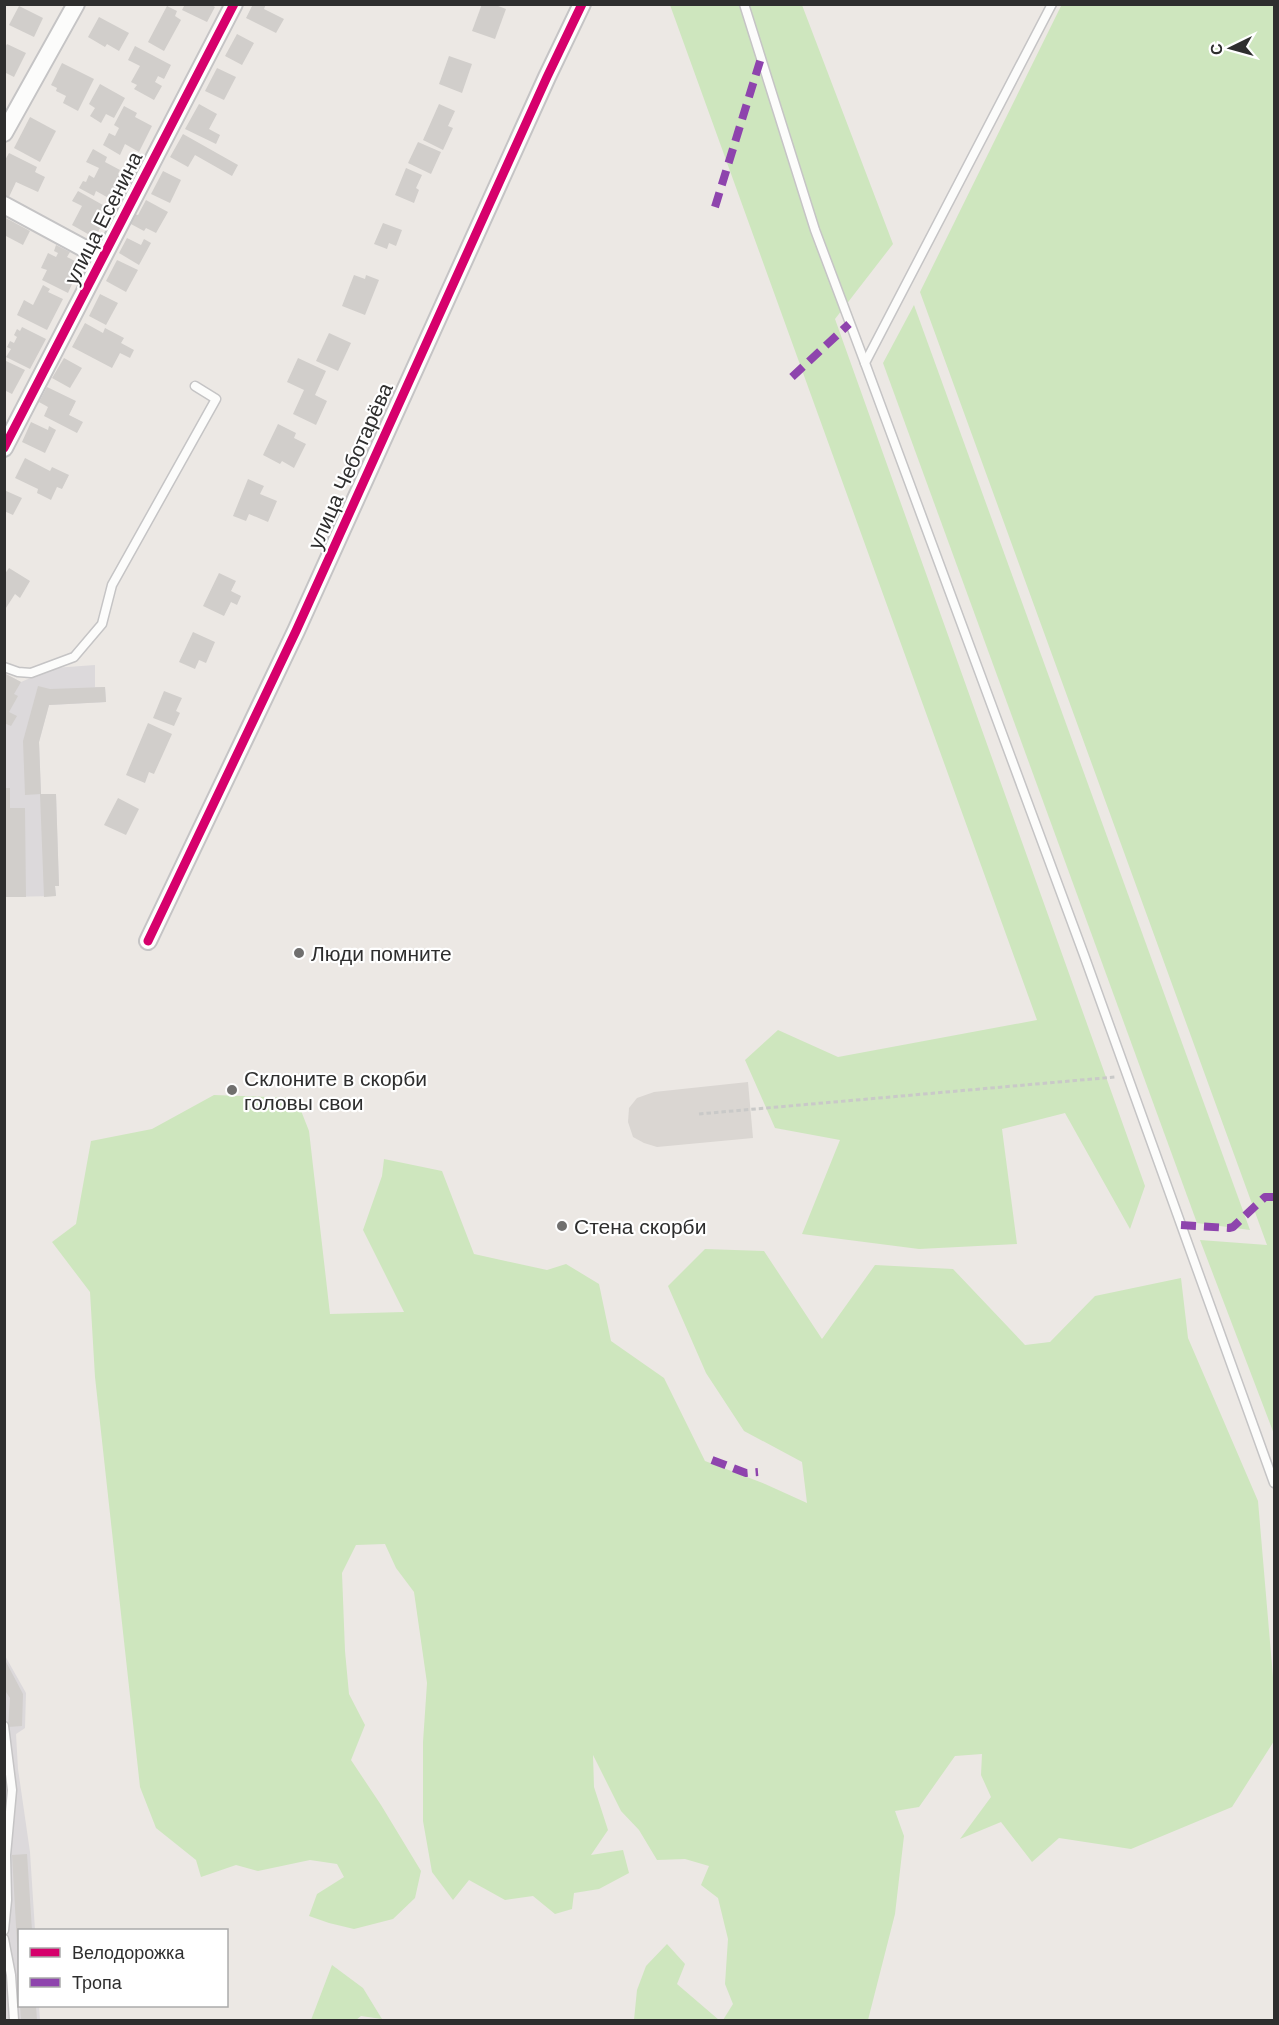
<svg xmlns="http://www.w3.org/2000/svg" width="1279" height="2025" viewBox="0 0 1279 2025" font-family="Helvetica,sans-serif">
	<rect width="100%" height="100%" fill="#ece8e4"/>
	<g fill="#dcd9db">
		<path d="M95,665V687H105L106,702L49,705L39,742L41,794H56L59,886H55L56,896L5,897L4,673L21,682L54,668Z"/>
		<path d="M4,1654L26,1693L25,1728L16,1734L18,1769L30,1852L35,1930H20V2006H39L40,2020H5Z"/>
	</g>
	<g fill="#cee6be">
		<path d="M1062,4L1274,5V1434L1200,1240L1267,1245L920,292Z"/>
		<path d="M670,5H802L893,244L835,319L1145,1186L1130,1229L1065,1113L1002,1129L1017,1244L919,1249L802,1234L840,1140L775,1128L745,1060L778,1030L838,1057L1037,1020Z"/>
		<path d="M914,305L1250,1230L1197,1223L883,363Z"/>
		<path d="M214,1095L296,1098L309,1131L330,1314L404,1312L363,1230L382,1176L384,1159L442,1171L474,1254L547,1270L566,1264L599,1284L611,1341L664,1378L705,1461L765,1484L807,1503L802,1462L744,1431L706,1373L668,1286L705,1249L764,1251L822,1339L875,1265L953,1269L1025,1345L1050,1342L1095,1296L1181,1278L1188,1338L1258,1501L1274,1689V1741L1232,1807L1131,1849L1059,1838L1032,1862L1001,1822L960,1839L991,1797L981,1775L982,1754L955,1756L919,1807L895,1811L904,1836L895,1914L868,2020H723L733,2004L725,1984L728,1939L718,1898L701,1885L709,1866L685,1859L657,1860L639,1830L621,1811L593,1755L594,1787L608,1830L591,1855L623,1850L629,1873L599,1889L574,1893L572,1909L555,1914L533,1896L505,1900L469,1880L453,1900L432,1872L423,1821V1742L427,1683L414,1592L396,1568L385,1544L356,1545L342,1573L345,1651L349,1694L365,1725L351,1760L381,1805L421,1871L415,1898L393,1919L354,1929L329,1923L309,1916L317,1894L344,1877L337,1864L310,1860L258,1871L236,1865L201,1877L196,1860L156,1828L140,1787L95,1377L90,1292L52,1242L76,1224L91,1141L152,1129Z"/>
		<path d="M667,1944L685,1964L677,1984L719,2020H634L637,1990L646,1966Z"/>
		<path d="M332,1965L363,1988L382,2019L361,2016L356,2020H311Z"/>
	</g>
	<path fill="#dad6d2" d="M748,1082L753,1138L657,1147L644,1143L633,1137L628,1122L629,1108L637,1098L654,1092Z"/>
	<g fill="#d1cecb">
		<path d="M185,4H210L215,7L207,22L182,10Z"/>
		<path d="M253,4H266L264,9L284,19L276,33L246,18Z"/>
		<path d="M482,4H493L506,9L495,39L472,31Z"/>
		<path d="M19,6L43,18L34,37L9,25Z"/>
		<path d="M167,6L177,11L175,16L181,20L164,51L148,42Z"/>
		<path d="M99,17L129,33L119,51L107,44L105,47L88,37Z"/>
		<path d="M237,34L254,43L242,65L225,56Z"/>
		<path d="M7,44L26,53L14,77L4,72V49Z"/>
		<path d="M135,46L171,65L164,79L158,76L155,82L162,86L154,100L134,89L137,85L131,82L140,66L128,60Z"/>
		<path d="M449,56L472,64L462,93L439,84Z"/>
		<path d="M62,63L94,79L78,111L63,103L66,96L56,91L57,88L51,85Z"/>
		<path d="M217,68L236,77L224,100L205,91Z"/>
		<path d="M100,84L125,98L114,118L106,114L101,123L90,116L95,108L89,104Z"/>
		<path d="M199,104L217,114L209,129L220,135L216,144L185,129Z"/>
		<path d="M439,104L455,111L448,126L453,128L443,150L423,140Z"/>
		<path d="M124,106L137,113L135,117L152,126L139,152L125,144L120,155L103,145L109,133L115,136L119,128L114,125Z"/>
		<path d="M30,117L56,131L40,162L14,148Z"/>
		<path d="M183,134L238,165L232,176L195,155L188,167L170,157Z"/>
		<path d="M418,142L441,152L431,174L408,163Z"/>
		<path d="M93,149L107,157L105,162L120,170L118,174L131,181L127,190L121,187L114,201L96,191L94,196L79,188L83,181L86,182L89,175L94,178L99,168L86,162Z"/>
		<path d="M9,153L37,167L35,172L45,177L38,192L16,182L9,197L4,195V162Z"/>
		<path d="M406,168L422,175L416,188L419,190L414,203L395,195Z"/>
		<path d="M163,171L181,180L170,203L151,194Z"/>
		<path d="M78,191L110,209L95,238L72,225L82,206L72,201Z"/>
		<path d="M146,200L168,212L156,233L146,228L144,231L129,223L134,214L138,215Z"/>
		<path d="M4,217L30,231L23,245L4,235Z"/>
		<path d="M383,223L402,230L396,246L389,243L387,249L374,244Z"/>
		<path d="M127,238L141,245L144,239L151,243L139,265L119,253Z"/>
		<path d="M56,245L70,252L67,257L81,264L68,293L42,280L47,270L41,268L48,253L56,257L58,253L54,251Z"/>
		<path d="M117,260L138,270L126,292L106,281Z"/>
		<path d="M354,275L365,279L366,275L379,280L365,315L342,306Z"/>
		<path d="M43,285L50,289L48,292L63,299L47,330L17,315L24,300L33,305Z"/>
		<path d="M100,294L118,303L106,325L89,316Z"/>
		<path d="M85,323L103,333L105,328L124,338L121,343L134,350L130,358L120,353L112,368L72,347Z"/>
		<path d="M22,327L46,339L30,369L6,357L11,349L7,347L10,341L14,343L17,337L14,335L17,329L20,331Z"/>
		<path d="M329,333L351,343L338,371L316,361Z"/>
		<path d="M64,358L82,368L70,388L52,378Z"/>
		<path d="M298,358L326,371L315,395L327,401L316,425L293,414L304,390L287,382Z"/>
		<path d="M4,360L25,370L12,394L4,390Z"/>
		<path d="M47,387L76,401L69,415L83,422L77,433L44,416L48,407L39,402Z"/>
		<path d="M31,422L48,430L49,426L56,430L45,453L22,442Z"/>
		<path d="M278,424L296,433L294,438L306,444L294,468L282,461L280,464L263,455Z"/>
		<path d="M25,458L50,471L52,467L69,475L62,489L57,487L51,500L37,493L38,489L15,478Z"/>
		<path d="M248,479L264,486L260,494L277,501L268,522L249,514L246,521L233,516Z"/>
		<path d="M4,490L22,498L13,515L4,511Z"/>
		<path d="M9,568L30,581L20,598L15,594L4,611V575Z"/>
		<path d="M219,573L236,581L231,591L241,596L237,605L231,602L224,616L203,606Z"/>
		<path d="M193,632L215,642L206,663L199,660L195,669L179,662Z"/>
		<path d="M4,673L21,682L14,694L18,696L9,712L17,716L11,726L4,723Z"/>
		<path d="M38,686L50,689L105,687L106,702L49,705L39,742L41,794L25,795L23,741Z"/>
		<path d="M164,691L182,698L176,711L180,713L174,726L153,718Z"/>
		<path d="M148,723L172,734L154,774L149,772L145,783L126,775Z"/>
		<path d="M4,788H10V808H25L26,897H4Z"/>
		<path d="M40,794H56L59,886H55L56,896L44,897Z"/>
		<path d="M118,798L139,809L126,835L104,825Z"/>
		<path d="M4,1658L23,1694L22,1726L8,1727L10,1698L4,1689Z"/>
		<path d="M27,1854L32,1930H20V1961H18L12,1855Z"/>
		<path d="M20,2006H36L37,2020H21Z"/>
	</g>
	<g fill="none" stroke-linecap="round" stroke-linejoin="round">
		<g stroke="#c5c4c5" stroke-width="11">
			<g id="service">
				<path d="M744,4L815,230L865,363"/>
				<path d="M1052,4L865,363L1084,955L1274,1483"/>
				<path d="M4,667L18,672L31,673L74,657L102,624L112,585L216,399L195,386"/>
				<path d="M4,1726L12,1790L6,1855L7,1900L4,1930"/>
				<path d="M4,1939L11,1975L14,2020"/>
			</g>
		</g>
		<g stroke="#c5c4c5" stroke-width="20">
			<g id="minor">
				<path d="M4,133L76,4"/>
				<path d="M4,205L102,258"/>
				<path d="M4,448L234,4"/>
				<path d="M148,941L296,631L547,77L582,4"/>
			</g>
		</g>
		<path stroke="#c9c9c8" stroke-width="3" stroke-dasharray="4.5 3" stroke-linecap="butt" d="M699,1114L1115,1077"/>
		<use href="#service" stroke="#fcfcfb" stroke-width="8"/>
		<use href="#minor" stroke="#fcfcfb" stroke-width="16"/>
		<g stroke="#8e44ad" stroke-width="8" stroke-dasharray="15 8" stroke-linecap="butt">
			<path d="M715,207L761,58"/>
			<path d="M792,377L849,324"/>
			<path d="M1181,1225L1229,1228L1233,1227L1265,1197H1274"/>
			<path d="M712,1460L746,1473L758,1472"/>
		</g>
		<g stroke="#fff" stroke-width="13">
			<g id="cycleway">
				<path d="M4,448L234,4"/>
				<path d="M148,941L296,631L547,77L582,4"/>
			</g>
		</g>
		<use href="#cycleway" stroke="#d6006c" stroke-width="9"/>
	</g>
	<g fill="#706f6e" stroke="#fff" stroke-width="2">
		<circle cx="299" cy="953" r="6"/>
		<circle cx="232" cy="1090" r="6"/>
		<circle cx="562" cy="1226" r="6"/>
	</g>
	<g text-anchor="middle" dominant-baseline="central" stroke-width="4.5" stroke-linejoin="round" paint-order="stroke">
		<g font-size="21" fill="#2e2e2e" stroke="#fff">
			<text transform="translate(103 218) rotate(-63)">улица Есенина</text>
			<text transform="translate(350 466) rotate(-66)">улица Чеботарёва</text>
		</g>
		<g font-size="21" fill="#2e2e2e" stroke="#fff" text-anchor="start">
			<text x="311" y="953">Люди помните</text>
			<text x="244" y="1078">Склоните в скорби<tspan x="244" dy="24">головы свои</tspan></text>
			<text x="574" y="1226">Стена скорби</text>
		</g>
	</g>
	<rect width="1279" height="2025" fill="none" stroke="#2e2e2e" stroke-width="12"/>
	<rect x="18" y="1929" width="210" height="78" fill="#ffffff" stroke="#ababab" stroke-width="1.5"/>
	<rect x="30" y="1948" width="30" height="9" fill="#d6006c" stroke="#ababab" stroke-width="1.5"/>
	<text x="72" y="1959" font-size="18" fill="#2e2e2e">Велодорожка</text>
	<rect x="30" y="1978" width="30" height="9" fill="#8e44ad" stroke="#ababab" stroke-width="1.5"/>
	<text x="72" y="1989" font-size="18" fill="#2e2e2e">Тропа</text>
	<g transform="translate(1231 48) rotate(265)" stroke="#ffffff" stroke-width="4.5" paint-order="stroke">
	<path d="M0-4.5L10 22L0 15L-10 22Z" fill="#2e2e2e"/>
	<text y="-9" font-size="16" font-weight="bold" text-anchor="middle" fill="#2e2e2e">С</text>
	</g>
</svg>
